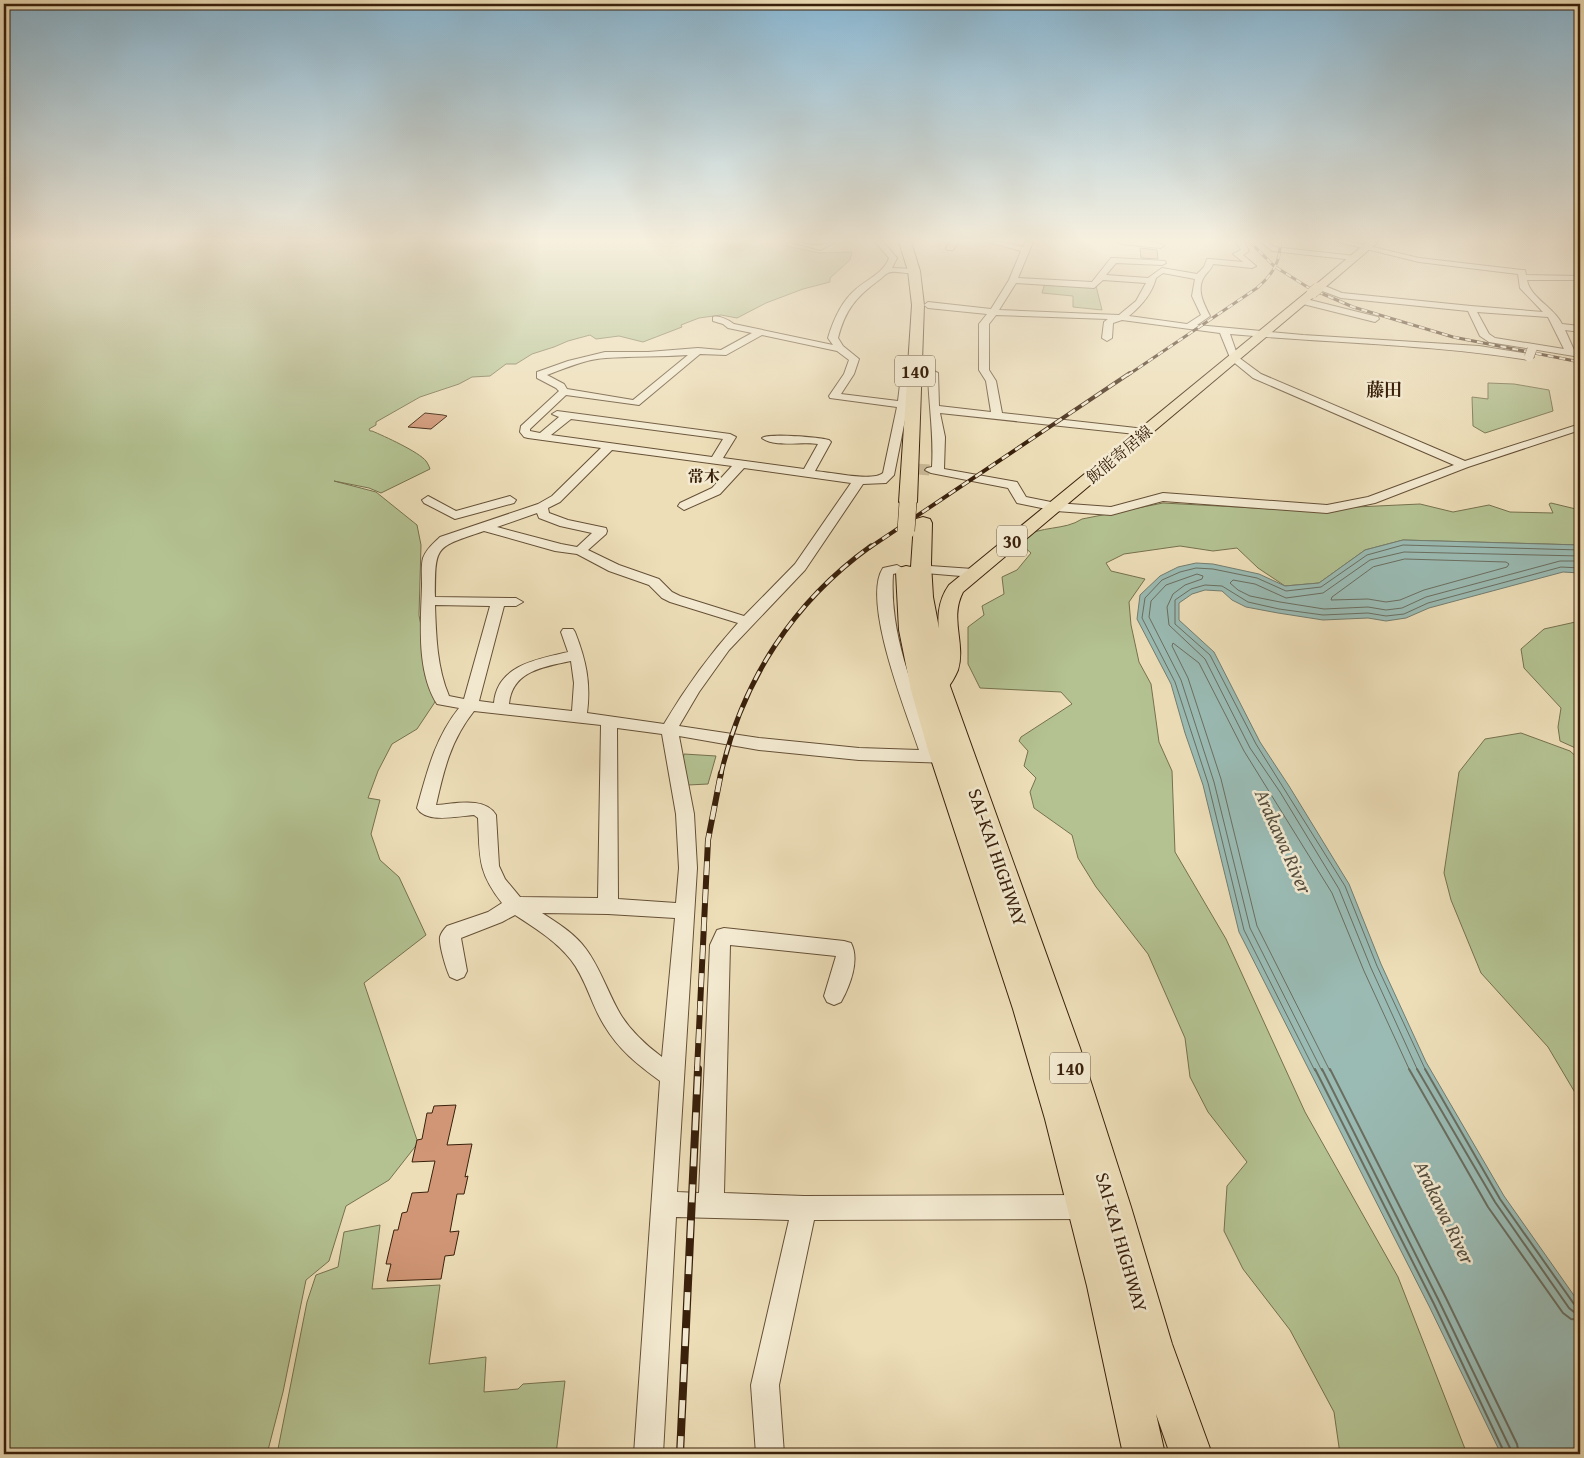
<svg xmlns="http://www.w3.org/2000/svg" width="1584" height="1458" viewBox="0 0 1584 1458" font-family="'Gentium Book Plus','Noto Serif JP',serif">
	<rect width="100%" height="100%" fill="#eddeb8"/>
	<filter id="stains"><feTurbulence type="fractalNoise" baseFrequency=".004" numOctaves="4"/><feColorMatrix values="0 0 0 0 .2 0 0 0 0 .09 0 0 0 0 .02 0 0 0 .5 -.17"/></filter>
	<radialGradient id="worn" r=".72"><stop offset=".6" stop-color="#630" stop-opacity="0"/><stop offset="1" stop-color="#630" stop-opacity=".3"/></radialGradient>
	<g fill="#b4c292" stroke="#76714e">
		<path d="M4,242H788L786,246L820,253L852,252L850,260L830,278V282L803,289L766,303L737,318L721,315L699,318L681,325L682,327L643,342L619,336L596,339L590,335L568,341L554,347L532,354L516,364H506L490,376L472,377L459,384L420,397L376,422V425L369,429L370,431H372C384,436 419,452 426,461C428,464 429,466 430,469L381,493L369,488L334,481L376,492L417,525L421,545L419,615L435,702L417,729L392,744L378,771L368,798L380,800L371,834L380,860L399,877L426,935L364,983L418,1143L389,1180L346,1206L329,1261L306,1280L283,1392L267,1454H4Z"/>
		<path d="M1045,283L1096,286L1102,310L1073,307V296L1042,293Z"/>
		<path d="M1488,383L1514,384L1549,390L1553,411L1485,433L1473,426L1472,397L1488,399Z"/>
		<path d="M1163,503L1292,510L1420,504L1453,512L1489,505L1510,512L1553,513L1549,504L1551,503L1580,510V545L1403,540L1365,550L1319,583L1285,586L1258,568L1237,548L1213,551L1180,546L1124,554L1106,563L1111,571L1145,579L1129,602L1131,625L1139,662L1151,684L1159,742L1172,771L1175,852L1226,939L1305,1112L1398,1277L1467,1454H1340L1334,1412L1290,1330L1243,1269L1224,1231L1227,1186L1247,1162L1208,1112L1190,1077L1185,1038L1148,954L1096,887L1078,858L1072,835L1034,808L1030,792L1036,778L1024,766L1028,751L1019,741L1021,737L1072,704L1061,692L980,688L968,664V627L984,615L982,606L1004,594L1002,577L1017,570L1031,553L1022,545V538C1041,525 1064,531 1082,519Z"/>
		<path d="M1580,621V750L1560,741L1558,727L1561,708L1524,668L1521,649L1544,629Z"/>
		<path d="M1521,733L1570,751L1580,760V1101L1548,1047L1481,973L1451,900L1444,873L1459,772L1485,739Z"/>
		<path d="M684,754L716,756L708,784L688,785L683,760Z"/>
		<path d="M380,1225L372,1289L440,1285L429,1364L486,1357L484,1392L518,1389L523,1384L565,1381L556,1454H277L307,1302L316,1275L338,1267L344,1232Z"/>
	</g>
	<path fill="#9abbb4" stroke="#737d70" d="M1403,540L1580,545V573L1563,572L1429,608L1406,618L1386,621L1368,618L1323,620L1278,613L1246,607L1232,600L1222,591L1205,590L1192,594L1179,603V620L1214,652L1260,742L1289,786L1349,884L1381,964L1426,1062L1504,1196L1580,1304V1454H1501L1429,1306L1239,932L1203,785L1185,733L1171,684L1137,619L1140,595L1160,576L1178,567L1196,563L1213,564L1259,574L1285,586L1319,583L1365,550Z"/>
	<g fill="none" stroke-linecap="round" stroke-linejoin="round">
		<g stroke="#6a6e60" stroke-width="1">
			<path d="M1580,556L1404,552L1370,560L1323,593L1286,598L1255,584L1233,580L1230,583L1238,590L1250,596L1280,602L1324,609L1368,607L1386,610L1402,608L1426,597L1560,561H1580"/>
			<path d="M1405,559L1506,562L1509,564L1507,567L1424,590L1400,600L1386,602L1368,599L1331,600L1332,597L1373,567Z"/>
			<path d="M1315,1071L1244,930L1208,783L1175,682L1142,618L1145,598L1162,580L1180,572L1196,568L1213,569L1257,578L1286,591L1321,587L1367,555L1403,545L1580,550"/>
			<path d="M1322,1071L1250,928L1214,782L1181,680L1149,617L1151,601L1166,585L1197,574L1203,576L1202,579L1185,585L1173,594L1167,607L1169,625L1205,659L1250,748L1280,792L1339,889L1371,968L1418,1071"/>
			<path d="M1330,1071L1257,926L1221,779L1188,678L1172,646L1173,643L1199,663L1244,751L1332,893L1364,971L1410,1071"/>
			<path d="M1426,1071L1377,966L1345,886L1256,744L1210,655L1175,624V600L1191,589L1205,585L1222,586L1248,602L1279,609L1323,615L1368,613L1386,616L1404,614L1428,603L1561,567L1580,568"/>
		</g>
		<g stroke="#6a6e60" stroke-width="2">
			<path d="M1315,1069L1434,1304L1505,1454"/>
			<path d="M1322,1069L1439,1301L1510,1448L1511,1454"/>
			<path d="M1330,1069L1446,1298L1517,1444L1519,1454"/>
			<path d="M1409,1069L1488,1207L1563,1313L1571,1319L1580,1320"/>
			<path d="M1417,1069L1495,1202L1569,1308L1574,1312L1580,1313"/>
			<path d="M1425,1069L1500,1199L1574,1304L1580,1307"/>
		</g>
	</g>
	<g fill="#d19676" stroke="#39200b">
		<path d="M1140,248L1157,250L1158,259L1141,258Z"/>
		<path d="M425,413L443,415L447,416L431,429L408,427Z"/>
		<path d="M456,1105L447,1145L472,1144L465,1177L468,1176L464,1194H457L450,1232L459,1231L454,1255L445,1256L441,1279L387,1281L391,1264H386L394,1230H398L402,1213L407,1212L412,1193L428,1192L435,1161L412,1162L417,1140L422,1139L427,1113H432L434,1106Z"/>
	</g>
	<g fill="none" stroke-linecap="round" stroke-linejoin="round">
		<path stroke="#c9b895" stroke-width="11" stroke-dasharray="11 5.5" stroke-linecap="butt" d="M902,468L931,470"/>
		<g stroke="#665036" stroke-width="2">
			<g id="minor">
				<path d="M791,242C798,242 815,246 820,245C826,244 829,242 836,242L820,250Z"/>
				<path d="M875,242H883L897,258L892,268L914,269L918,271C910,277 897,269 888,273C885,274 882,278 879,280C856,297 845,310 838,338L843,346L859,359L854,374L841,394L898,401L901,376L904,370L915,367L920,370L911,376L908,405L894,475L886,483L863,484L805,570L729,650L699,692L679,726L759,738L859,748L919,750C907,714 861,601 883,568L897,565L904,569L902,572L893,574C889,636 915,693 936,751L956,753L958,757L956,761L950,763L859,760L759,750L679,736L694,814L697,868L677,1192L699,1193L710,945L717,930L724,928L844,941L851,943C860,960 850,986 841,1002L834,1005L827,1002L824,996L836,956L730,945L724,1193L804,1196L1088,1195L1097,1198L1100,1207L1097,1216L1088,1219L814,1220L779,1385L784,1454H756L751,1385L789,1220L676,1217L663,1454H634L660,1081C637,1064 619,1050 604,1025C591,1004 586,979 571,960C555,940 535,928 515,915L502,922L461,938L467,971L464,977L457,980L450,977C446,969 439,945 440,937C441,933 444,929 447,926L488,912L502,903C477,871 480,857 478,818L474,815C458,816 426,824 417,808C427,772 435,738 459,708L437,704C416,671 421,622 422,585C422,576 421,566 423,558C427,548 433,544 440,537L538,504L552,496L601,448L528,438L524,437L520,432L521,426L559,391L556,388L537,378V372L568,361L605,352H648L698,348L721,350L752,333L728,328L723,324L713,321V317C720,315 728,320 734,324L833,345L828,338C833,321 841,302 855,290C867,279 883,274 889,258ZM762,335L837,351L849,360L844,374L829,396L830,398L897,407L883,473C872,482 830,472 815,471L831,442L829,440C819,437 768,433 762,438C774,448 803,441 818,444L804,469L723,458L736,437L730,434L557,411L552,414L559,417L540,433L530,431V429L566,395L639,405L700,354L726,355ZM688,355L633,400L567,389L564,384L547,375C566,368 586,359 606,358C633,356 661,357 688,355ZM571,419L723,439L712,457L551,435ZM612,450L732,466L712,488L680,503L678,506L684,510L720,494L744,468L851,483L795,564L744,616L680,596L672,592L659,579L619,565L588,550L606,534L607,531L606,528L568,520L549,513L548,508L560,502ZM537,513L539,518L560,526L592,533L577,547L561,544L497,527ZM484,531L555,551L577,554L609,571L649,585L662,598L670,602L738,623C710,654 686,687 664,724L587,713C591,683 586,660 575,632L573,629H563L561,632L568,652C538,659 497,665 494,703L479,701L504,606H516L523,602L516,598L435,597C435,544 435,548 484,531ZM435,605L490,606L464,699L449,696C437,668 436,636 435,605ZM571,661L574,683L572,711L509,704C512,671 543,667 571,661ZM474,711L601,725L598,898L520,897L505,879L499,866L496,815C485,796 454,804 436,805C444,769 451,740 474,711ZM617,728L662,734L676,814L679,868L676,903L618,899ZM542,913L608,914L675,918L662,1057C646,1045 628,1029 618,1010C607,990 600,968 586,949C574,933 559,924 542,913Z"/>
				<path d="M951,242H959L953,250H947L946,248Z"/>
				<path d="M989,242H1002L1023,247L1025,242H1033L1018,278L1092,282L1111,258H1114L1165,261L1166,263L1162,265L1116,263L1106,275L1148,278L1162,268L1197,274L1204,267L1207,259H1210L1243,262L1233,254L1241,250L1236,242H1244L1249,251L1243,255L1256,266L1252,268L1213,264C1211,270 1207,272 1204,277C1196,290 1204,304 1210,316L1197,325L1303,335L1479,346L1529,354L1534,357L1529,360C1430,344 1329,343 1230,334L1238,357L1261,374L1465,461L1580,424V430L1468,467L1375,503L1327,513L1163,501L1111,515L1056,511L1017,503L1008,488L931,473L925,470L927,468L932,467C934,436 929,406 928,375L924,373V369H930L938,373L939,406L991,412L986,381L979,370V324L987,314L928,308L924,305L928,302L991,309L1009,280L1021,251ZM1163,273L1195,279L1192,296L1201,315L1187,324L1129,316C1141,306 1152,294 1156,278ZM1103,280L1146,283L1136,301L1119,315L999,310L1016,283L1094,288ZM996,315L1108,319L1104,322L1102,338L1107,341L1112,338L1113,323L1122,320L1220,333L1231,360L1253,378L1454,465L1368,497L1327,505L1163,493L1111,507L1056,503L1026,497L1017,482L944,469L945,437L940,413L1145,435L1150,432L1145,429L1002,413L996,381L989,370V324Z"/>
				<path d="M1118,242C1131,242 1153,239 1164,246L1160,248L1122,244Z"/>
				<path d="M1261,242H1269L1274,247L1355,256L1359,258L1355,260L1272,251Z"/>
				<path d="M1338,242H1352L1419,258L1522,270H1525L1526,275L1580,276V280H1527C1530,298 1554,307 1562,324L1580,326V332L1565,330L1574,350L1580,351V357L1489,342L1480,336L1468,311L1341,298L1317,289L1316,287L1320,284L1342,293L1471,306L1543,312L1520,288L1518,274L1419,262ZM1477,312L1548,317L1564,349L1495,338L1489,334Z"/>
				<path d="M1302,298L1378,317L1379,319L1375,322L1299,303V299Z"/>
				<path d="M428,496L456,511L510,496L516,500L514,503L455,519L424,503L422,500Z"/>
				<path d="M930,566L973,569L980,573L973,577L925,573L923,570Z"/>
			</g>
		</g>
		<g stroke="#39200b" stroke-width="2">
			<path id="major" d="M1367,242H1378L1322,290L1316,291L1318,293L1316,295L963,592C949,619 966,643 958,670C955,677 951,684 946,690L925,693L918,691L915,687L918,683L933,680C952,652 925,619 949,585L1308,291L1314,290L1313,288L1314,286Z"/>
		</g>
		<g stroke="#39200b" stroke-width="2">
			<g id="highway">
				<path d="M899,242H911L920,271L924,305L917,502L914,506L908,507L902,506L899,502L912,305L908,271Z"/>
				<path d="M923,517L930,519L932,523L931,564L933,597L950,686L1080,1048L1131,1207L1172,1344L1212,1454H1170L1156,1414L1165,1454H1123L1087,1286L1045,1119L1013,1009L928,750L911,690L899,630L896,572L899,568L906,566L911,567L914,523L916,519Z"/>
			</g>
		</g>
		<use href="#minor" fill="#f3ead1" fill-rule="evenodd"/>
		<use href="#major" fill="#eddeb8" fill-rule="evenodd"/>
		<use href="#highway" fill="#eddeb8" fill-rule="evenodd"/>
		<g stroke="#39200b" stroke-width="3">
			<g id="rail-far4">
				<path d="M1250,242L1274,266L1309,288L1353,307L1453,337L1580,362"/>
				<path d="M1128,375L1257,288C1272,275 1281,262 1280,242"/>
			</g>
		</g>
		<g stroke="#39200b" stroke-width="4">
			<path id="rail-far3" d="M869,548L1130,373"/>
		</g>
		<g stroke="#39200b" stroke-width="5">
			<path id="rail-far2" d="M721,774C742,681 793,602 871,546"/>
		</g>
		<g stroke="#39200b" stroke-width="6">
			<path id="rail-far1" d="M697,1071L708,840L721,773"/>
		</g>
		<g stroke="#39200b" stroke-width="8">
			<path id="rail" d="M680,1454L698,1069"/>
		</g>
		<use href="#rail-far4" stroke="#f3ead1" stroke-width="2" stroke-dasharray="6" stroke-linecap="butt"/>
		<use href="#rail-far3" stroke="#f3ead1" stroke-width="2.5" stroke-dasharray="8" stroke-linecap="butt"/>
		<use href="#rail-far2" stroke="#f3ead1" stroke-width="3" stroke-dasharray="10" stroke-linecap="butt"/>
		<use href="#rail-far1" stroke="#f3ead1" stroke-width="4.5" stroke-dasharray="14" stroke-linecap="butt"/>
		<use href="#rail" stroke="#f3ead1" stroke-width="5.5" stroke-dasharray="18" stroke-linecap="butt"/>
		<g stroke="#665036" stroke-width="10" stroke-linecap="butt">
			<path id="minor-bridge" d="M1529,357L1532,349"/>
		</g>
		<g stroke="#39200b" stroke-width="12" stroke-linecap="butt">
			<path id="major-bridge" d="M1312,293L1318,288"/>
		</g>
		<g stroke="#39200b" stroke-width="18" stroke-linecap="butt">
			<path id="highway-bridge" d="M906,531L908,502"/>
		</g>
		<use href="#minor-bridge" stroke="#f3ead1" stroke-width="9"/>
		<use href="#major-bridge" stroke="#eddeb8" stroke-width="11"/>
		<use href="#highway-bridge" stroke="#eddeb8" stroke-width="17"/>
	</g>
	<linearGradient id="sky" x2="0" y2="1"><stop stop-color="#89b7d3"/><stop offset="0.54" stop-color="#f7f0df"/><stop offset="1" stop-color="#f7f0df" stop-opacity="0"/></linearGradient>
	<rect width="1584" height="446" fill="url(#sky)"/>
	<g text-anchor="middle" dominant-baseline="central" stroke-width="5" stroke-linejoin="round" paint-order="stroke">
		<g font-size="16" fill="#39200b" stroke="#f3ead1">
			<text transform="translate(1119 454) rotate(-40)">飯能寄居線</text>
		</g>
		<g font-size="16" font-weight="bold" fill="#39200b" stroke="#f3ead1">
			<text x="704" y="476">常木</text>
		</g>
		<g fill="#f3ead1" stroke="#715d46" stroke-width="1">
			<rect x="895" y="355.5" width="40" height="31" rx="4"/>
			<rect x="997" y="525.5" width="30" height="31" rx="4"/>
			<rect x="1050" y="1052.5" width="40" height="31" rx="4"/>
		</g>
		<g font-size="18" font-weight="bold" fill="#39200b">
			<text x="915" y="371">140</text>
			<text x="1012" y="541">30</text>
			<text x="1070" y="1068">140</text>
		</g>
		<g font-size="18" font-weight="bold" fill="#39200b" stroke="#f3ead1">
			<text x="1384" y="389">藤田</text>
		</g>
		<g font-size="19" fill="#39200b" stroke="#f3ead1">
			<text transform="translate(998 857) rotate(71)">SAI-KAI HIGHWAY</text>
			<text transform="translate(1122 1242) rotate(74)">SAI-KAI HIGHWAY</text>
		</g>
		<g font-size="20" font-style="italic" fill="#564e3e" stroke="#f3ead1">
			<text transform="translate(1284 841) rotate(66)">Arakawa River</text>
			<text transform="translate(1445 1212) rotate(64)">Arakawa River</text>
		</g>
	</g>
	<rect width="1584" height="1458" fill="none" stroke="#eddeb8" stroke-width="20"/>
	<rect x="5" y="5" width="1574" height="1448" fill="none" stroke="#39200b" stroke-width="2.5"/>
	<rect x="10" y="10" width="1564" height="1438" fill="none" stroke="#39200b"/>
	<rect width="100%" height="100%" filter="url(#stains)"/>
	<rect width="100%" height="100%" fill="url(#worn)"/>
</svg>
